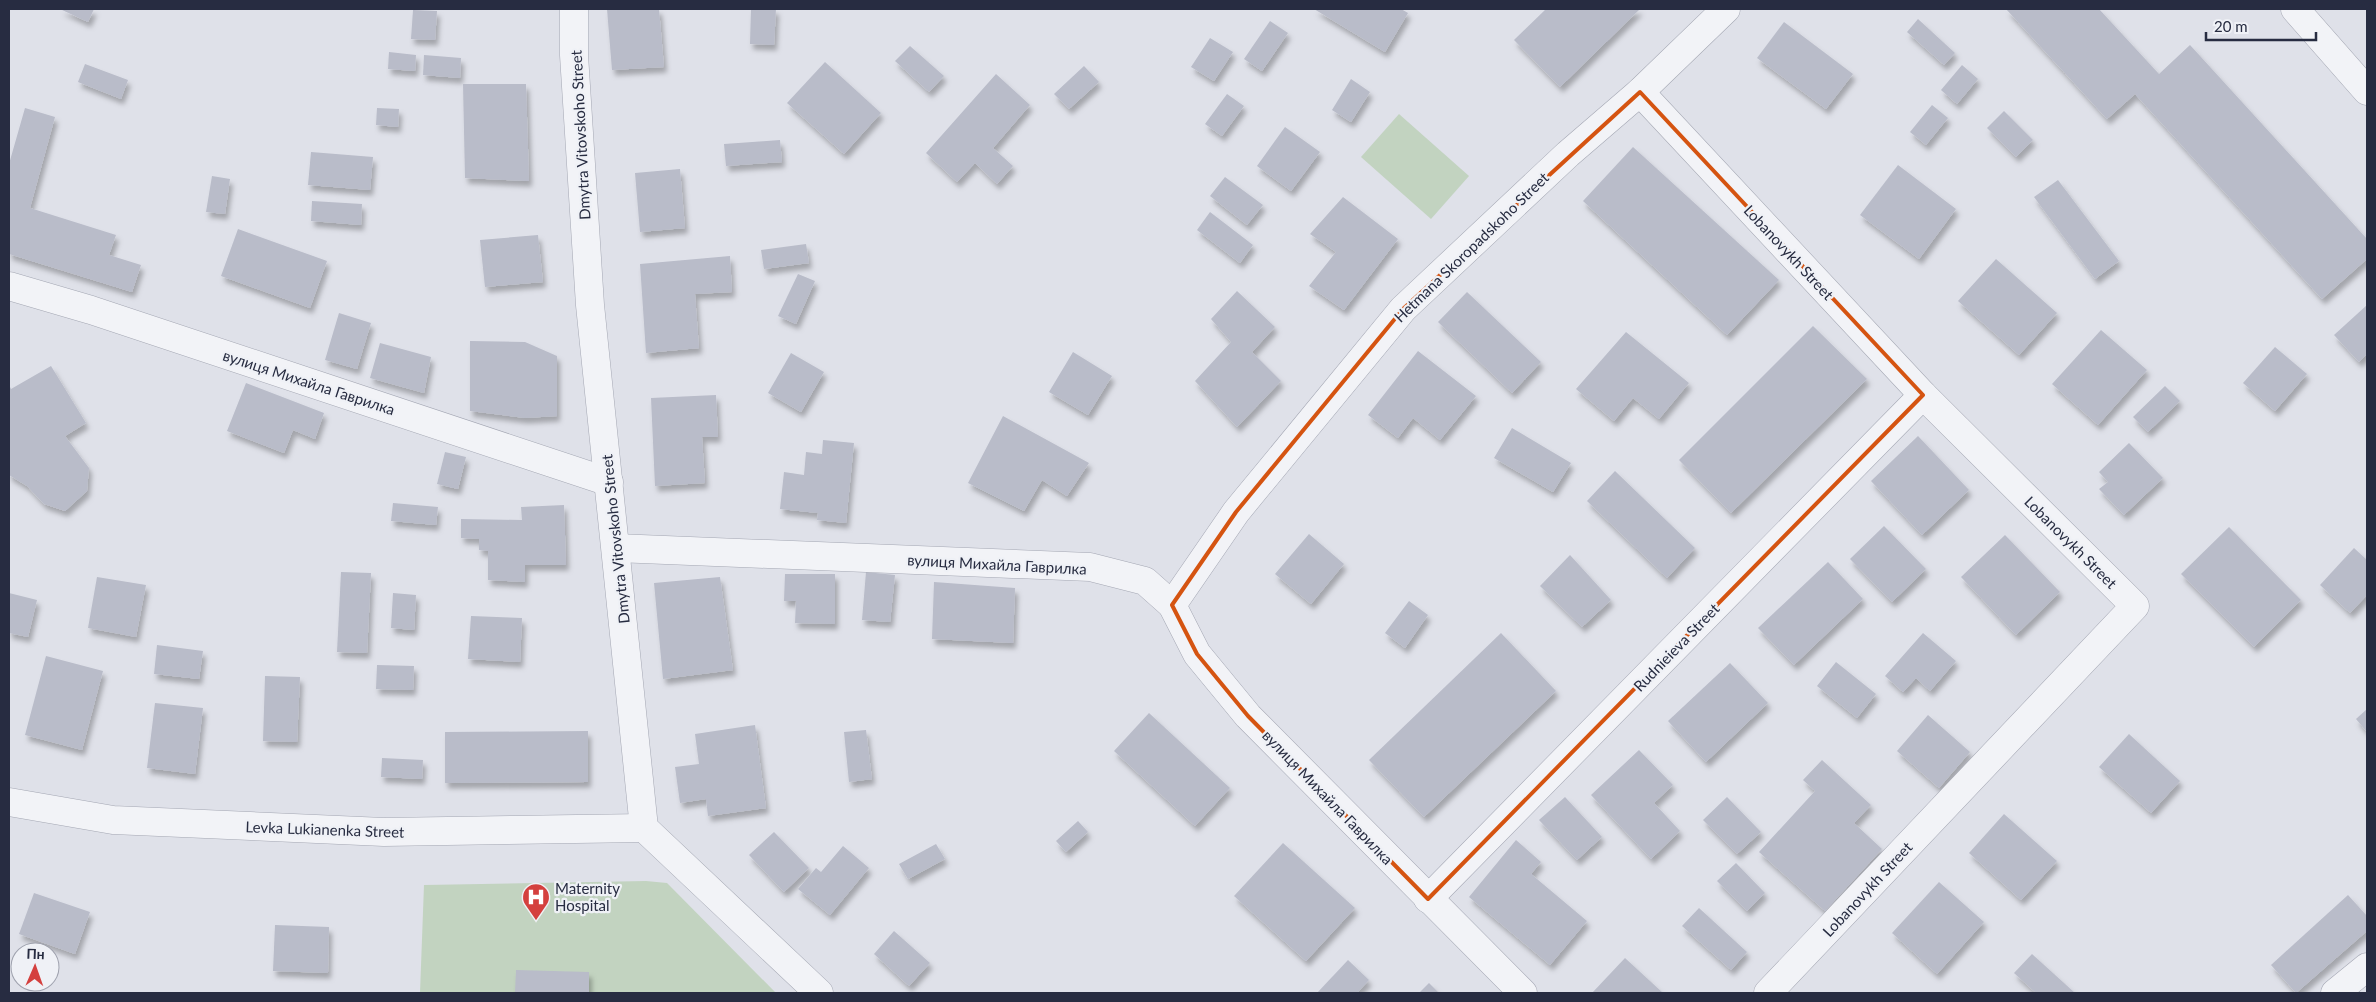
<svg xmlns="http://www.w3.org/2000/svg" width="2376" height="1002" viewBox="0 0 2376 1002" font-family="Lato,sans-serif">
	<defs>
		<filter id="shadow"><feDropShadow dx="3" dy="5.5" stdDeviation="2.5" flood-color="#0004"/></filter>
	</defs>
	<rect width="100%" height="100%" fill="#dfe1e9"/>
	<g fill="#c2d3c0">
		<path d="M1399,114L1469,176L1431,219L1361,157Z"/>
		<path d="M646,881L667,883L776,993H420L424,885Z"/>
	</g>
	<g fill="#b9bcc9" filter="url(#shadow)">
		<path d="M60,9H94L88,22Z"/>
		<path d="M607,9H659L664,67L612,70Z"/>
		<path d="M751,9H776L774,45L750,44Z"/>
		<path d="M1314,9H1401L1408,13L1385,52Z"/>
		<path d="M1546,9H1640L1560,87L1514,40Z"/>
		<path d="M2006,9H2099L2159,74L2190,45L2367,239V259L2322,299L2135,94L2107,119Z"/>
		<path d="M413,10L437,11L435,40L411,39Z"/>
		<path d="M1918,19L1955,53L1944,65L1907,32Z"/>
		<path d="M1270,21L1288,33L1262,71L1244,59Z"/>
		<path d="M1784,22L1853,74L1826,109L1757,58Z"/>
		<path d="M1210,38L1233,52L1214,81L1191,67Z"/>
		<path d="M910,46L944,76L929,92L895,61Z"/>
		<path d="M389,52L416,55L415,71L388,69Z"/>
		<path d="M424,55L461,58L460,78L423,75Z"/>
		<path d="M825,62L881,113L844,154L787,103Z"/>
		<path d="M85,64L128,80L121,99L78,82Z"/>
		<path d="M1962,65L1978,79L1957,104L1941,90Z"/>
		<path d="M1084,66L1099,82L1069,109L1054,94Z"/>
		<path d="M996,74L1030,105L993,148L1013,166L997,184L975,163L957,182L926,153Z"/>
		<path d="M1351,79L1370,92L1351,122L1332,110Z"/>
		<path d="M463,84H526L529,181L465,178Z"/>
		<path d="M1227,94L1244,106L1222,136L1205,124Z"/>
		<path d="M1932,105L1948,118L1926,145L1910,132Z"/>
		<path d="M25,108L55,117L30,208L116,235L109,255L141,265L132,292L9,254V164Z"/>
		<path d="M377,108L399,109L398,127L376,125Z"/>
		<path d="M2004,111L2033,140L2016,157L1987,128Z"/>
		<path d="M1285,127L1320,152L1291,191L1257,166Z"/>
		<path d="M780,140L782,162L726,166L724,144Z"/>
		<path d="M1633,147L1779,280L1727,335L1583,201Z"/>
		<path d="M311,152L373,157L370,190L308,185Z"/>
		<path d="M1898,165L1956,209L1919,259L1860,215Z"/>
		<path d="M680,169L685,228L640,232L635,173Z"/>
		<path d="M212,176L230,179L225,214L206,212Z"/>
		<path d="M1225,177L1263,205L1247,225L1210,196Z"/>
		<path d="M2058,180L2119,261L2095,279L2034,197Z"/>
		<path d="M1343,197L1398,239L1344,310L1309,286L1336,252L1310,234Z"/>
		<path d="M312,201L362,204L361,225L311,221Z"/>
		<path d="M1210,212L1253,245L1240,263L1197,230Z"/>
		<path d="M238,229L327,261L310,308L221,276Z"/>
		<path d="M538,235L543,282L485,287L480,240Z"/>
		<path d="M806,244L809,263L764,269L761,250Z"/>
		<path d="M730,256L732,292L695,294L699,348L646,353L640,264Z"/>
		<path d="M1996,259L2057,313L2019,355L1958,301Z"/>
		<path d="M798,274L815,281L796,324L778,316Z"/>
		<path d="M1237,291L1275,327L1252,352L1281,381L1237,427L1195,381L1231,342L1211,319Z"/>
		<path d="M1467,292L1541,362L1512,393L1438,322Z"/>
		<path d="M2367,305V354L2359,362L2334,335Z"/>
		<path d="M339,313L371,323L357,369L325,360Z"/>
		<path d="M1813,326L1867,379L1731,513L1679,460Z"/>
		<path d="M2101,330L2147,370L2098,425L2052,384Z"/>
		<path d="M1626,332L1689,383L1659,419L1633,398L1614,421L1576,389Z"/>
		<path d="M470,341L525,342L557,356V416L525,418L470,411Z"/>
		<path d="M380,343L431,357L424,393L370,378Z"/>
		<path d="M2275,347L2307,374L2275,411L2243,383Z"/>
		<path d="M1418,351L1476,396L1440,440L1413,418L1398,438L1368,415Z"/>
		<path d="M1073,352L1112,376L1088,415L1049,392Z"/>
		<path d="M791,353L824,372L801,412L768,393Z"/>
		<path d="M51,366L86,423L65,436L89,468L87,491L65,511L44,504L27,486L9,475V385L11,389Z"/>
		<path d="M246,383L324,413L315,439L293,430L284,453L227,431Z"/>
		<path d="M2165,386L2180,401L2148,432L2133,417Z"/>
		<path d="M716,395L718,437H702L705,483L655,486L651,398Z"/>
		<path d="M1003,416L1089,463L1067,496L1042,480L1024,511L968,483Z"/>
		<path d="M1512,428L1571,463L1553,492L1494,458Z"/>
		<path d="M1918,436L1969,490L1922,535L1871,481Z"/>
		<path d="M823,440L854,443L846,523L817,520L818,513L780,509L784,472L804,475L806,452L822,454Z"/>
		<path d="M2129,443L2163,478L2124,515L2099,489L2108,482L2099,472Z"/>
		<path d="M445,452L466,457L458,489L437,484Z"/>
		<path d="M1615,471L1695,548L1667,578L1587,501Z"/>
		<path d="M393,503L438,507L436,525L391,521Z"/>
		<path d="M564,505L566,565H525V582L488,580V551L479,550V539L461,538V519L522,520L521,507Z"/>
		<path d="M1884,526L1926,569L1892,602L1850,559Z"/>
		<path d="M2229,527L2301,600L2254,647L2181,574Z"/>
		<path d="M1309,534L1344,564L1311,604L1275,574Z"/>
		<path d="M2005,535L2060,592L2016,635L1961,577Z"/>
		<path d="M2354,548L2367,560V595L2350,613L2320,585Z"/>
		<path d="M1570,555L1611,600L1582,627L1540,586Z"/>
		<path d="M1828,562L1863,599L1794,665L1758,628Z"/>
		<path d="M341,572L371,573L367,653L337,652Z"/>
		<path d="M866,572L895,575L890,622L862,620Z"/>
		<path d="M785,574H835V624L795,623L796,601H784Z"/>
		<path d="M97,577L146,585L136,637L88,628Z"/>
		<path d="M720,577L733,670L663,679L654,583Z"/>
		<path d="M934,582L1015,588L1013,643L932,639Z"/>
		<path d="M9,593L37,600L28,637L9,633Z"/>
		<path d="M393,593L416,595L414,630L391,628Z"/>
		<path d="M1409,601L1428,615L1405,648L1385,633Z"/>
		<path d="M471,616L522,618L520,662L468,659Z"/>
		<path d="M1501,633L1556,691L1424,817L1369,760Z"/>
		<path d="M1923,633L1956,661L1930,691L1916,678L1903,692L1885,676Z"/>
		<path d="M157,645L203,651L199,679L154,674Z"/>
		<path d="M46,656L103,671L82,750L25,735Z"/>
		<path d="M1836,662L1876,694L1857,718L1817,686Z"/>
		<path d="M1730,663L1768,703L1706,762L1668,721Z"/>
		<path d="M377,665L414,666L413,690L376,689Z"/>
		<path d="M265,676L300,677L297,742L263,741Z"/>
		<path d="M155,703L203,708L195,774L147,768Z"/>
		<path d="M2367,709V732L2356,719Z"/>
		<path d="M1149,713L1230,788L1195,826L1114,751Z"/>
		<path d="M1928,715L1970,752L1939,788L1897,751Z"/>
		<path d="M755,725L766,808L708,816L706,799L680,803L675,767L699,764L695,734Z"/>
		<path d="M866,730L872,779L849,782L844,732Z"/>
		<path d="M588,731V782L445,783V732Z"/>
		<path d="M2129,734L2180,781L2151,813L2099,767Z"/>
		<path d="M1639,750L1673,785L1654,803L1680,831L1651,859L1591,795Z"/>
		<path d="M382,758L423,760L422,779L381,777Z"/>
		<path d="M1822,760L1871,805L1854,823L1882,849L1825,911L1759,852L1815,791L1803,780Z"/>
		<path d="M1565,797L1602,837L1577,860L1539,820Z"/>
		<path d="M1727,797L1761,832L1737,854L1703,820Z"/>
		<path d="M2004,814L2057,861L2021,900L1969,853Z"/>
		<path d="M1078,821L1088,832L1066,852L1056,841Z"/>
		<path d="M774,832L809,868L784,892L749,855Z"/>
		<path d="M1516,840L1541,862L1531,874L1587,921L1550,965L1469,897Z"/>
		<path d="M1283,843L1355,908L1306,961L1234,896Z"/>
		<path d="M936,844L945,859L908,879L899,864Z"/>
		<path d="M843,846L869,868L830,915L798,889L816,868L821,872Z"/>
		<path d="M1736,863L1765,893L1747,911L1717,881Z"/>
		<path d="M1939,882L1984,922L1937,974L1892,933Z"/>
		<path d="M34,893L90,912L75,954L19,934Z"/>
		<path d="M2348,895L2367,916V931L2296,993L2271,965Z"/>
		<path d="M1699,908L1747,952L1731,970L1682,926Z"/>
		<path d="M275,925L329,927L328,973L273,971Z"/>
		<path d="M894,931L930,963L909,986L874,954Z"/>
		<path d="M2032,954L2075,993H2036L2014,973Z"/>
		<path d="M1625,958L1663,993H1592Z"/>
		<path d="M1348,960L1369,980L1357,993H1317Z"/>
		<path d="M516,970L589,972V993H515Z"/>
		<path d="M1429,983L1439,993H1419Z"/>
	</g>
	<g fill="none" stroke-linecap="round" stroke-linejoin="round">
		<g stroke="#a4a7b3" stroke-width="29">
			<g id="minor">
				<path d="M574,9V55L590,305L644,828L819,993"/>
				<path d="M2295,9L2367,91"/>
				<path d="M1640,92L1923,395L2135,606L1768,993"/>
				<path d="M9,286L91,310L609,482"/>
				<path d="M616,548L1090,567L1145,581L1172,605L1197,654L1248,716L1523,993"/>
				<path d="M1172,605L1236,512L1403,309L1568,154L1640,92L1726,9"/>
				<path d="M9,802L113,820L384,832L644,828"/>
				<path d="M1428,899L1923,395"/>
				<path d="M2335,993L2367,967"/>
			</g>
		</g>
		<use href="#minor" stroke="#f2f3f7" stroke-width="28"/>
	</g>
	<path fill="none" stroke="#d55411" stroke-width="4" stroke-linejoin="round" d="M1640,92L1923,395L1428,899L1248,716L1197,654L1172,605L1236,512L1403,309Z"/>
	<defs>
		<g id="hospital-pin" transform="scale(1.4375)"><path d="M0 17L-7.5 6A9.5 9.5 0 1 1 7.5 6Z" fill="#d4403e" stroke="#eff1f6"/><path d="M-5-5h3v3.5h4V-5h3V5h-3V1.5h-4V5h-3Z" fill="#fff"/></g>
	</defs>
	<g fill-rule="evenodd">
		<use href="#hospital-pin" x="536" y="897"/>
	</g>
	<g text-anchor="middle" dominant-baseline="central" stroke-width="4.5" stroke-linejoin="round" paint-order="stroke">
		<g font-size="15" fill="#272c41" stroke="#eff1f6">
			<text transform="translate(580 135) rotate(-93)">Dmytra Vitovskoho Street</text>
			<text transform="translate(1471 247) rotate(-44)">Hetmana Skoropadskoho Street</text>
			<text transform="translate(1789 252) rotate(47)">Lobanovykh Street</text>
			<text transform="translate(309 382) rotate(18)">вулиця Михайла Гаврилка</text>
			<text transform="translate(615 539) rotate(-96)">Dmytra Vitovskoho Street</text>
			<text transform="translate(2071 542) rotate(45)">Lobanovykh Street</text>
			<text transform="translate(997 564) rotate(3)">вулиця Михайла Гаврилка</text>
			<text transform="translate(1676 647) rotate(-46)">Rudnieieva Street</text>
			<text transform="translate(1328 797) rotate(46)">вулиця Михайла Гаврилка</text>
			<text transform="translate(325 829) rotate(2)">Levka Lukianenka Street</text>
			<text transform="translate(1867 889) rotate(-47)">Lobanovykh Street</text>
		</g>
		<g font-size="15" fill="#272c41" stroke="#eff1f6" text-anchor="start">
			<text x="555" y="888">Maternity<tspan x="555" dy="17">Hospital</tspan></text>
		</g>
	</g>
	<rect width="2376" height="1002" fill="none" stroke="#272c41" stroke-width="20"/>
	<g transform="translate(35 967) rotate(2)"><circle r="24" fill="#eff1f6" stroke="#9fa2ae"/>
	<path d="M0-4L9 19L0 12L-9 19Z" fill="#d4403e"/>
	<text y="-8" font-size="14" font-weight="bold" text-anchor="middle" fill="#272c41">Пн</text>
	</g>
	<path d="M2206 32v8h110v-8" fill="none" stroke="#272c41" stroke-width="2.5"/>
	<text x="2214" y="32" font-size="15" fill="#272c41" stroke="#eff1f6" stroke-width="4" paint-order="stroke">20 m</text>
</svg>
